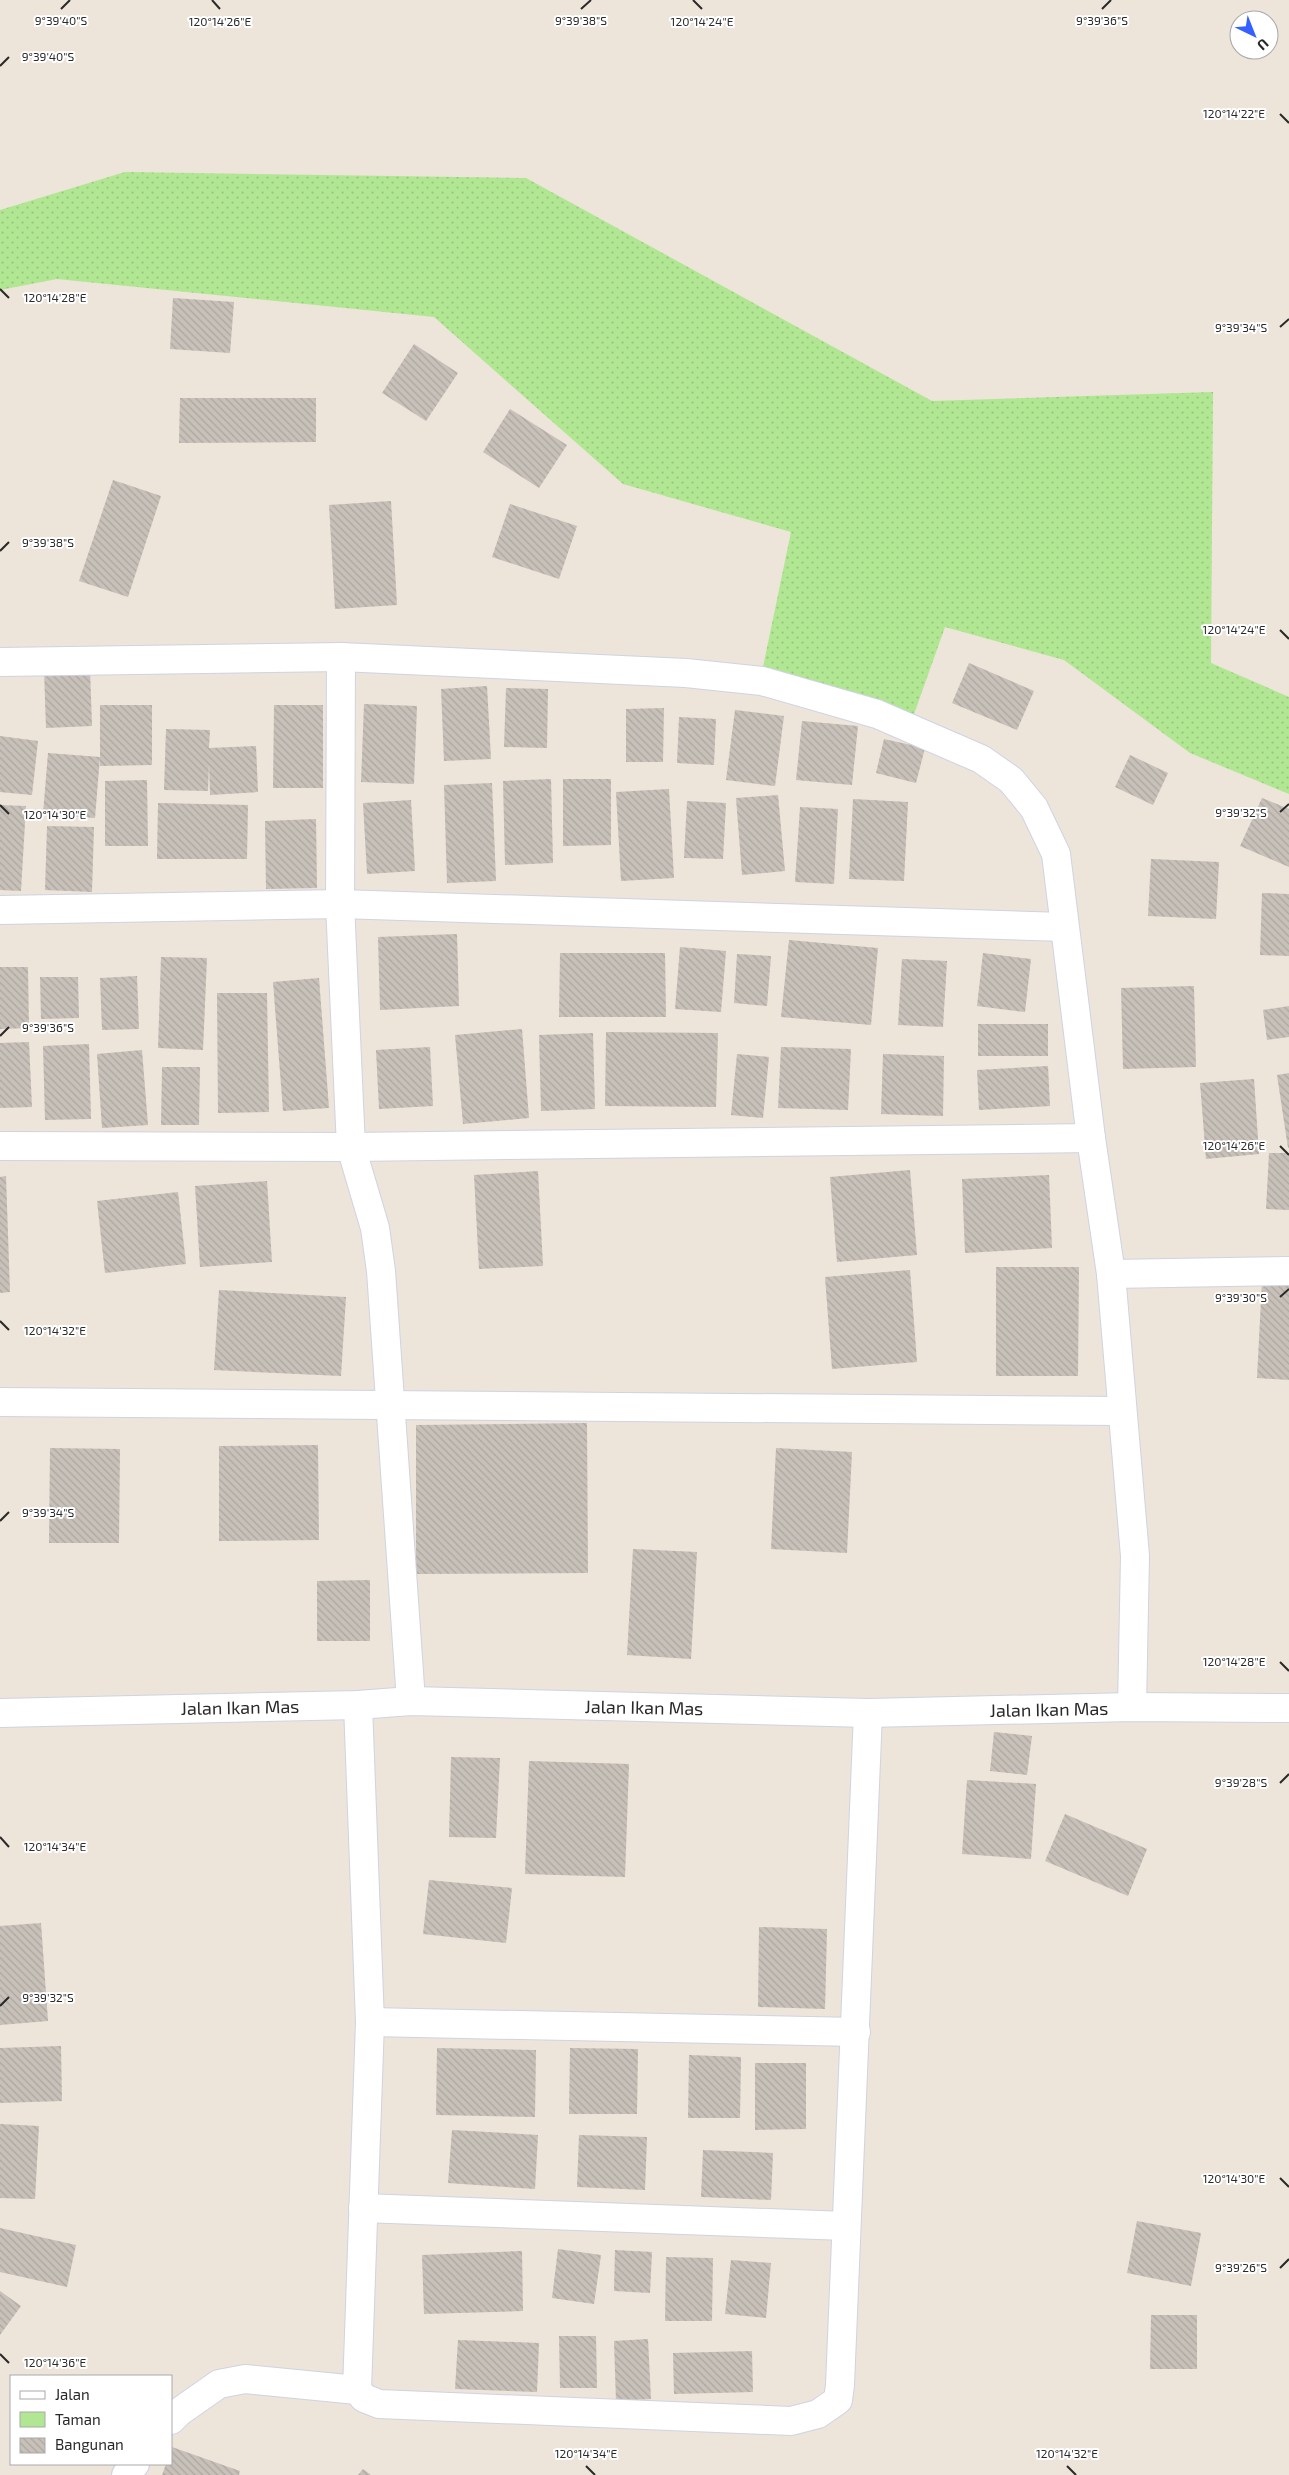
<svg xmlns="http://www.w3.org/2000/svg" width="1289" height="2475" viewBox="0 0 1289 2475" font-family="'Exo 2',sans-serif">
	<defs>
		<pattern id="green-dots" width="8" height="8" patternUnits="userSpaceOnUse" patternTransform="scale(1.25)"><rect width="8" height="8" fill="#b1e792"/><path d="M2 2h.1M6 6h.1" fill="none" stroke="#98c67e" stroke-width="1.8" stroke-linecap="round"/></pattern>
		<pattern id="building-back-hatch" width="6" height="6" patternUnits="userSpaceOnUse" patternTransform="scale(1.25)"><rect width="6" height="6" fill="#c8c1ba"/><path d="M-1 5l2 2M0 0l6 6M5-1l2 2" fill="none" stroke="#aca6a0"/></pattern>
	</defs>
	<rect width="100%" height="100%" fill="#ede4da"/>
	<path fill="url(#green-dots)" d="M125,172L526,178L932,401L1213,392L1211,663L1289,697V794L1190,753L1064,660L945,627L913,717L763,667L791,532L623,484L434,317L57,279L0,290V210Z"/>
	<g fill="url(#building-back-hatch)">
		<path d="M173,298L234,302L230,353L170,349Z"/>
		<path d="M414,344L458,373L426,421L382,393Z"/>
		<path d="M180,398H316V442L179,443Z"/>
		<path d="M510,409L567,445L539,488L483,452Z"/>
		<path d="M113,480L161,496L128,597L79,581Z"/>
		<path d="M391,501L397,605L335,609L329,505Z"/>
		<path d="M510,504L577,526L559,579L492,557Z"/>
		<path d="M969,663L1034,691L1017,730L952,703Z"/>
		<path d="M90,669L92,726L46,728L44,670Z"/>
		<path d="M487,686L491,759L444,761L441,689Z"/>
		<path d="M506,688L548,689L547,748L504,747Z"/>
		<path d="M364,704L417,706L414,784L361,782Z"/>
		<path d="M100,705H152V765L100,766Z"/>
		<path d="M274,705H323V788H273Z"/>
		<path d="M664,708L663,762H626V709Z"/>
		<path d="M735,710L784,716L775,786L726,780Z"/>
		<path d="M679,717L716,719L714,765L677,763Z"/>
		<path d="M802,721L858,726L852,785L796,780Z"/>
		<path d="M166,729L210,730L209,748L256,746L258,792L210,795L209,764L208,791L164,790Z"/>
		<path d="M0,736L38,741L32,795L0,792Z"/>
		<path d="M884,739L925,748L916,783L876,773Z"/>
		<path d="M48,753L100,757L95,818L43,814Z"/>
		<path d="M1130,755L1168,773L1153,805L1115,787Z"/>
		<path d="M551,779L553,863L505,865L503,781Z"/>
		<path d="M563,779H611V845L563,846Z"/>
		<path d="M147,780L148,846H105V781Z"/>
		<path d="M492,783L496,881L447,883L444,785Z"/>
		<path d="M669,789L674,878L621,881L616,792Z"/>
		<path d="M778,795L785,871L742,875L736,798Z"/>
		<path d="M1262,798L1289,809V867L1240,846Z"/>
		<path d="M853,799L908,802L904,881L849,879Z"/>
		<path d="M411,800L415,871L367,874L363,803Z"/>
		<path d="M687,801L726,803L723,859L684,858Z"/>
		<path d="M158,803L248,805L247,859H157Z"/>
		<path d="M0,805L26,806L21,891L0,890Z"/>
		<path d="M800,807L838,809L834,884L795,882Z"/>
		<path d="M316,819L317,888L266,889L265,821Z"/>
		<path d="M47,826L94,827L92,892L45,890Z"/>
		<path d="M1151,859L1219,862L1216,919L1148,916Z"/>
		<path d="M1262,893L1289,894V956L1260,955Z"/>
		<path d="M457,934L459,1006L380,1010L378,937Z"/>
		<path d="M789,940L878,948L871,1025L781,1017Z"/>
		<path d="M680,947L726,951L721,1012L675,1009Z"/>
		<path d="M560,953H665L666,1017H559Z"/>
		<path d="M983,953L1031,959L1025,1012L977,1006Z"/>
		<path d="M737,954L771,956L767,1006L734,1003Z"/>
		<path d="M161,957L207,958L203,1050L158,1048Z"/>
		<path d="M902,959L947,961L943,1027L898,1025Z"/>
		<path d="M0,967H28L29,1028L0,1029Z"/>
		<path d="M137,976L139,1029L102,1030L100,978Z"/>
		<path d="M40,977H78L79,1018L41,1019Z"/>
		<path d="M319,978L329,1108L283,1111L273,982Z"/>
		<path d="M1194,986L1196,1067L1123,1069L1121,988Z"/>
		<path d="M217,993H267L269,1112L218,1113Z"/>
		<path d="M1289,1006V1037L1267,1040L1263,1010Z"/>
		<rect x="978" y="1024" width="70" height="32"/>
		<path d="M522,1029L529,1118L463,1124L455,1035Z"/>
		<path d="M606,1032L718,1033L716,1107L605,1106Z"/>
		<path d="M593,1033L595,1109L541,1111L539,1035Z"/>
		<path d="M29,1042L32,1107L0,1108V1043Z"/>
		<path d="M89,1044L91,1119L45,1120L43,1046Z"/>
		<path d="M430,1047L433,1106L379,1109L376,1050Z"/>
		<path d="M781,1047L851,1049L848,1110L778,1108Z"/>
		<path d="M142,1050L148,1125L102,1128L97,1054Z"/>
		<path d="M737,1054L769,1057L763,1118L731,1115Z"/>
		<path d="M883,1054L944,1056L943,1116L881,1114Z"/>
		<path d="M1048,1066L1050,1106L979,1110L977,1070Z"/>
		<path d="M162,1067H200L199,1125H161Z"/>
		<path d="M1289,1073V1148H1288L1277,1075Z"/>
		<path d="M1254,1079L1259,1154L1206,1159L1200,1083Z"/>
		<path d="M1269,1153H1289V1210L1266,1209Z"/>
		<path d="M910,1170L917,1255L837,1262L830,1177Z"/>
		<path d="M538,1171L543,1266L479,1269L474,1175Z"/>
		<path d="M1049,1175L1052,1248L965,1253L962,1179Z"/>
		<path d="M6,1176L10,1292L0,1293V1177Z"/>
		<path d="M267,1181L272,1262L200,1267L195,1186Z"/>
		<path d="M178,1192L186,1264L105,1273L97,1201Z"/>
		<path d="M996,1267H1079L1078,1376H996Z"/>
		<path d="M910,1270L917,1362L832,1369L825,1277Z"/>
		<path d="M1262,1281L1289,1282V1380L1257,1378Z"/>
		<path d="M219,1290L346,1297L341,1376L214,1370Z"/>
		<path d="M587,1423L588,1573L416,1574V1425Z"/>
		<path d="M318,1445L319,1540L219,1541V1446Z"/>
		<path d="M50,1448L120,1449L119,1543H49Z"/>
		<path d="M776,1448L852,1452L847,1553L771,1549Z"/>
		<path d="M633,1549L697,1552L691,1659L627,1655Z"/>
		<path d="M370,1580V1641H317V1581Z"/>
		<path d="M994,1732L1032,1736L1027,1775L990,1771Z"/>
		<path d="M451,1757L500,1758L496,1838L449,1837Z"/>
		<path d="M529,1761L629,1764L625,1877L525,1874Z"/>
		<path d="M967,1780L1036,1784L1031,1859L962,1854Z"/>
		<path d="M1065,1814L1147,1849L1128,1896L1045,1861Z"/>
		<path d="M429,1880L512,1888L506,1943L423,1934Z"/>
		<path d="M41,1923L48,2021L0,2025V1926Z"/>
		<path d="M759,1927L827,1929L825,2009L758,2007Z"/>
		<path d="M61,2046L62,2101L0,2103V2048Z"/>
		<path d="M437,2048L536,2050L535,2117L436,2115Z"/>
		<path d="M570,2048L638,2049L637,2114H569Z"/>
		<path d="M689,2055L741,2057L740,2118H688Z"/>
		<path d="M755,2063H806V2129L755,2130Z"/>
		<path d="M0,2124L39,2126L35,2199L0,2198Z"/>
		<path d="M452,2130L538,2135L535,2189L448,2183Z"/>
		<path d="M579,2135L647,2137L645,2190L577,2187Z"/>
		<path d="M703,2150L773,2153L771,2200L701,2197Z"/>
		<path d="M1137,2221L1201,2233L1191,2286L1127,2273Z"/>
		<path d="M0,2228L76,2245L67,2287L0,2272Z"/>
		<path d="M558,2249L601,2255L594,2304L552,2298Z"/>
		<path d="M615,2250L652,2252L650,2293L614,2291Z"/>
		<path d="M522,2251L523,2311L424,2314L422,2255Z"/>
		<path d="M666,2257L713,2258L712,2321H665Z"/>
		<path d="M731,2260L771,2263L766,2318L725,2314Z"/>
		<path d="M0,2291L21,2306L0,2335Z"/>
		<path d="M1151,2315H1197V2369H1150Z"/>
		<path d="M559,2336H596L597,2388H560Z"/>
		<path d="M648,2339L651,2399L616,2401L614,2341Z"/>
		<path d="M458,2340L539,2343L537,2392L455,2389Z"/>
		<path d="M752,2351L753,2392L674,2394L673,2353Z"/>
		<path d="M172,2447L240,2471L239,2475H162L166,2464H171Z"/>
		<path d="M363,2469L371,2475H358Z"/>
	</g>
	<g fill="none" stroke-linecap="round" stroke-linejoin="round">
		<g stroke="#cfd3e3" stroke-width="30">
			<g id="minor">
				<path d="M341,657L340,904L351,1147L375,1228L381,1271L411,1701"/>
				<path d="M0,662L341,657L686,673L762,681L877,714L981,759L1011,780L1034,808L1056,854L1091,1138L1111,1274L1135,1556L1132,1707"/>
				<path d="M0,910L340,904L1064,927"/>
				<path d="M0,1146L351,1147L1091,1138"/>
				<path d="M1111,1274L1289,1271"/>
				<path d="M0,1402L1122,1411"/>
				<path d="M358,1705L370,2022L357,2390L364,2398L379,2404L791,2421L818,2414L838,2400L840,2385L868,1713"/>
				<path d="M0,1713L358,1705L411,1701L868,1713L1132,1707L1289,1708"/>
				<path d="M370,2022L856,2032"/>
				<path d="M363,2208L846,2226"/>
				<path d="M171,2420L179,2412L219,2384L245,2379L357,2390"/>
				<path d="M126,2475L135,2464"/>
			</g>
		</g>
		<use href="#minor" stroke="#fff" stroke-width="28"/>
	</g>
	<path fill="none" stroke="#292929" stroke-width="2" d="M212,0L220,9M693,0L702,9M61,9L70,0M581,9L591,0M1102,9L1111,0M0,66L9,57M1280,114L1289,123M0,289L9,298M1280,327L1289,319M0,551L9,542M1280,630L1289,639M0,805L9,814M1280,812L1289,804M0,1036L9,1027M1280,1146L1289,1155M1280,1297L1289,1289M0,1321L9,1330M0,1521L9,1512M1280,1662L1289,1671M1280,1783L1289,1774M0,1837L9,1847M0,2006L9,1997M1280,2178L1289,2187M1280,2268L1289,2259M0,2354L9,2363M586,2466L595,2475M1067,2466L1076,2475"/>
	<g text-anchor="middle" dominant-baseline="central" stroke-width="4" stroke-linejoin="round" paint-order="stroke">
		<g font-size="18" fill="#292929" stroke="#fff">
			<text transform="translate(240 1707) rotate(-1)">Jalan Ikan Mas</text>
			<text transform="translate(644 1707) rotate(1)">Jalan Ikan Mas</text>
			<text transform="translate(1049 1709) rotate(-1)">Jalan Ikan Mas</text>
		</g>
	</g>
	<g font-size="12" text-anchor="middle" fill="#292929" stroke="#fff" stroke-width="4" stroke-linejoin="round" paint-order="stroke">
		<text x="61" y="25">9°39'40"S</text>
		<text x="581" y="25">9°39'38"S</text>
		<text x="1102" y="25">9°39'36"S</text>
		<text x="220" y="26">120°14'26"E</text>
		<text x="702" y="26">120°14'24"E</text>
		<text x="48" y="61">9°39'40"S</text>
		<text x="1234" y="118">120°14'22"E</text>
		<text x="55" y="302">120°14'28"E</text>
		<text x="1241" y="332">9°39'34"S</text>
		<text x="48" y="547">9°39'38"S</text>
		<text x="1234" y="634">120°14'24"E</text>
		<text x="1241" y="817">9°39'32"S</text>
		<text x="55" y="819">120°14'30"E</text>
		<text x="48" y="1032">9°39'36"S</text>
		<text x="1234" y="1150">120°14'26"E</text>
		<text x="1241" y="1302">9°39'30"S</text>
		<text x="55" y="1335">120°14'32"E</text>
		<text x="48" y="1517">9°39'34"S</text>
		<text x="1234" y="1666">120°14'28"E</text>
		<text x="1241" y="1787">9°39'28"S</text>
		<text x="55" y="1851">120°14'34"E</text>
		<text x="48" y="2002">9°39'32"S</text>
		<text x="1234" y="2183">120°14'30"E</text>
		<text x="1241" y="2272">9°39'26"S</text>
		<text x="55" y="2367">120°14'36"E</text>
		<text x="586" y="2458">120°14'34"E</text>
		<text x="1067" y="2458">120°14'32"E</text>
	</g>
	<rect x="10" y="2375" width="162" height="90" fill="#ffffff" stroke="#a9a9a9"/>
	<rect x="20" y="2391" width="25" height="8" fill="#ffffff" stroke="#a9a9a9"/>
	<text x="55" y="2400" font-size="15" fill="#292929">Jalan</text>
	<rect x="20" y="2412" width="25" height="15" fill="#b1e792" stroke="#a9a9a9"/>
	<text x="55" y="2425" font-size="15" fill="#292929">Taman</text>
	<rect x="20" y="2438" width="25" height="15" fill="url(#building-back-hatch)" stroke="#a9a9a9"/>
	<text x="55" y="2450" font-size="15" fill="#292929">Bangunan</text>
	<g transform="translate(1254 35) rotate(137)"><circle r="24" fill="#ffffff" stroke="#a9a9a9"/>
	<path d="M0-4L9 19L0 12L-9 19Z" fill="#355fff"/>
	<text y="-8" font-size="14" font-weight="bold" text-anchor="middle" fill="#292929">U</text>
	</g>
</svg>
